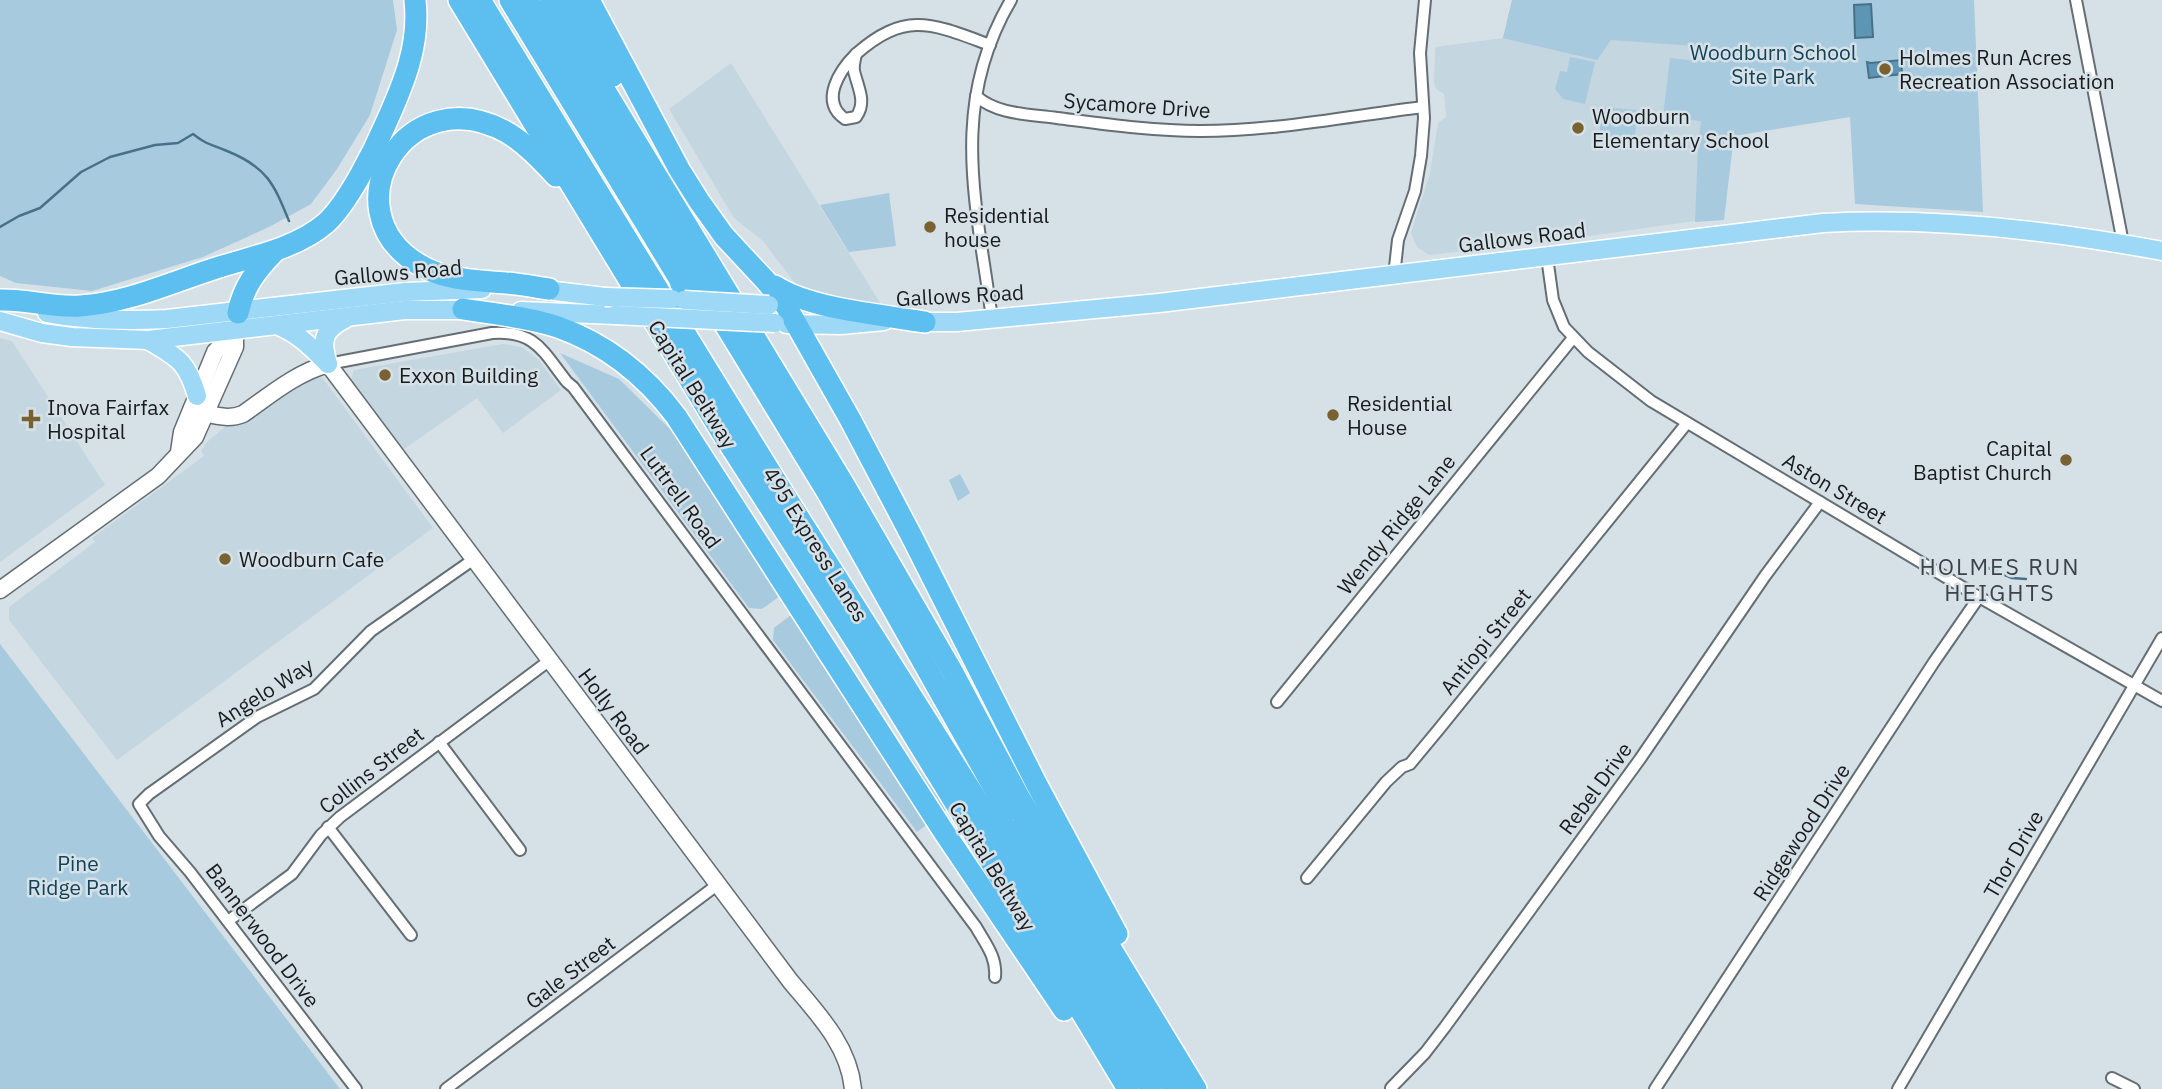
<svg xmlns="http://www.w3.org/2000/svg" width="2162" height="1089" viewBox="0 0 2162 1089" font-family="'IBM Plex Sans',sans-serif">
	<rect width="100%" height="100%" fill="#d6e1e7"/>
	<g fill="#c4d6e0">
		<path d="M1512,0H1844L1718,122L1723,217L1589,236L1429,255L1417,247L1411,233L1430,173L1438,123L1446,117L1444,94L1436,89L1434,83L1435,47L1503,38Z"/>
		<path d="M731,63L882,306L804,295L763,241L734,218L669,109Z"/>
		<path d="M0,338L12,341L105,485L0,562Z"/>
		<path d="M503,344L522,347L538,359L561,390L503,433L477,398L403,450L351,380L354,370Z"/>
		<path d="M321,376L433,528L117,760L9,620V607L95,542L92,538L204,456L201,451L207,442L227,425H239L308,377Z"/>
	</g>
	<g fill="#a7cade">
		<path d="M0,0H393L397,30L370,115L337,169L311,204L269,227L203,257L92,291L16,283L0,276Z"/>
		<path d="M1512,0H1974L1983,212L1855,204L1850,117L1734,136L1724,220L1695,222L1698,147L1701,121L1663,117L1670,58L1708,62L1707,72L1710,47L1611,40L1597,60L1503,38Z"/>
		<path d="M1570,57L1595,62L1585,104L1563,99L1555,89L1560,71L1567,72Z"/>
		<path d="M1602,107L1637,110L1634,151L1598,148Z"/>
		<path d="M889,193L896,246L849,252L820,205Z"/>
		<path d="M560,353L619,379L672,431L791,588L762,609L749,608Z"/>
		<path d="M960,474L970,493L958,501L949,480Z"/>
		<path d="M804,605L947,810L917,832L773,640L774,628Z"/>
		<path d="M0,644L340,1089H0Z"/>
	</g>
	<g fill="#5c96b4" stroke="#487187" stroke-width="2">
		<path d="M1871,4L1873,37L1855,38L1854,5Z"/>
		<path d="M1901,60L1902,74L1869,78L1867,62L1871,63Z"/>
	</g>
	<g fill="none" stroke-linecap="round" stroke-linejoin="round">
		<g stroke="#487187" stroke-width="2.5">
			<path d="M0,227L19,216L40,208L81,172L110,157L155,145L178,143L193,134C207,145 211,144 227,151C267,167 274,184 289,221"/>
			<path d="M1981,565L2012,578L2026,579"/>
		</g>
		<g stroke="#646e73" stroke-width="14">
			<g id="street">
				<path d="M2076,0L2123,243"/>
				<path d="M856,54C855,59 853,66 854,71C858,88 867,102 856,117L845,119C819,101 840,70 856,54Z"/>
				<path d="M856,54C906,10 933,24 990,45"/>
				<path d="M976,96C998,115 1029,114 1057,118C1104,124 1152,131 1200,131C1275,131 1350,116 1423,107"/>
				<path d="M1547,257L1553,300L1564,327L1588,352L1651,401L1979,597L2162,701"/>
				<path d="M1394,276L1398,240L1415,191L1421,156L1424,118L1420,53L1425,0"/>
				<path d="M992,319C977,205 948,107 1011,0"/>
				<path d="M328,364L492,333C536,330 543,352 567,382L573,387L976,927C985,943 997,957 995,977"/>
				<path d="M1277,702L1573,338"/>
				<path d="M439,742L520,850"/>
				<path d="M328,827L411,935"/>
				<path d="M1307,878L1386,782L1402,767L1410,764L1439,729L1687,423"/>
				<path d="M228,921L292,874L321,835L340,817L550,660"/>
				<path d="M2112,1078L2134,1089"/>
				<path d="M1391,1088L1425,1053L1445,1027L1640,759L1765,576L1820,502"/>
				<path d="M356,1089L190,872L159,836L139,804L149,794L257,717L314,689L371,631L474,559"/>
				<path d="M446,1089L717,885"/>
				<path d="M1655,1089L1934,662L1979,597"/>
				<path d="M1898,1089L2162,638"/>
			</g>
		</g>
		<g stroke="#646e73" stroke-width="19">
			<g id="secondary">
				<path d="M192,408C208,414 226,421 243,414C270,395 296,373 328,364L791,982C818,1014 849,1046 853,1089"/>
				<path d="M179,452L182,432L215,352L235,330"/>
				<path d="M0,590L158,476L195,437L235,347V330"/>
			</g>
		</g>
		<g stroke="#fff" stroke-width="21">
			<g id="primary">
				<path d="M538,289L605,297"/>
				<path d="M521,311L615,315"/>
				<path d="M47,313C87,321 127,321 167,319L405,292L482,289"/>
				<path d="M0,321L42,333L72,337L148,340L405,310H476"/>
				<path d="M912,322H957L1159,303L1823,223C1936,217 2050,230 2162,251"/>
				<path d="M786,324L841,325L884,321"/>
				<path d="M279,326C300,335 312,348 328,364"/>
				<path d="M148,340C178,358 187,361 197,396"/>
				<path d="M328,364C321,342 322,330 345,319"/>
			</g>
		</g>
		<g stroke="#fff" stroke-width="24">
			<g id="highway">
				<path d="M459,0L721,431L860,648L970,827L1128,1089"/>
				<path d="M480,0L780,488L996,830L1151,1089"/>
				<path d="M510,0L680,280L684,300L678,318"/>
				<path d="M527,0L829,495L1012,820L1174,1089"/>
				<path d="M550,0L843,483L952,671L1019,797L1196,1089"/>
				<path d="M570,0L613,76"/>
				<path d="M589,0L679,169L699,201L724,236L766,281L786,306L850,419L912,537L1037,785L1117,934"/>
				<path d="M775,286C810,309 882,315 925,322"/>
				<path d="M549,289C535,287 520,284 506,283C475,280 445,281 418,264C328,209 407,75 508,133C526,144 541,160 556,176"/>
				<path d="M0,300C27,299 53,308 80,306C126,303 170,283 213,269C250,257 296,249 326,223C348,203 374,151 386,123C404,83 420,45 415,0"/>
				<path d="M463,309C494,314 528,317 558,327C606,344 645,375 676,416L944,832L1064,1010"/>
				<path d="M238,313C243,287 257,269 275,251"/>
			</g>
		</g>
		<use href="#street" stroke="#fff" stroke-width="10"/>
		<use href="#secondary" stroke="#fff" stroke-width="16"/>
		<use href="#primary" stroke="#9dd9f6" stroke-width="18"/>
		<use href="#highway" stroke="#5cbff0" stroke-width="21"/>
		<g stroke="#fff" stroke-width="21" stroke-linecap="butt">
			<g id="primary-bridge">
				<path d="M605,297L672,299"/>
				<path d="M684,300L769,305"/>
				<path d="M615,315L775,323"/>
			</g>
		</g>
		<use href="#primary-bridge" stroke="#9dd9f6" stroke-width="18"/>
	</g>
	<g fill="#796132" stroke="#d6e1e7" stroke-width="2.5">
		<circle cx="1885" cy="69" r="7"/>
		<circle cx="1578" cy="128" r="7"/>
		<circle cx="930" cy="227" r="7"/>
		<circle cx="385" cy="375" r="7"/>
		<circle cx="1333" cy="415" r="7"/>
		<path d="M27.5 408.5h7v7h7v7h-7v7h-7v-7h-7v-7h7z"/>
		<circle cx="2066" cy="460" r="7"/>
		<circle cx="225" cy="559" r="7"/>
	</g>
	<g text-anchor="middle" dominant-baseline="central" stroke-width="5" stroke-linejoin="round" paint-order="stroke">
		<g font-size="21" fill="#13435a" stroke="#d6e1e7">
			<text x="1773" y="52">Woodburn School<tspan x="1773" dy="24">Site Park</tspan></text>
			<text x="78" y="863">Pine<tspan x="78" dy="24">Ridge Park</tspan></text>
		</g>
		<g font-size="21" fill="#191c1f" stroke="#d6e1e7" text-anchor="start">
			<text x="1899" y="57">Holmes Run Acres<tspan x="1899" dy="24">Recreation Association</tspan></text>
			<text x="1592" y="116">Woodburn<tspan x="1592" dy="24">Elementary School</tspan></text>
			<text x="944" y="215">Residential<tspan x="944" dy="24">house</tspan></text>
			<text x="399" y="375">Exxon Building</text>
			<text x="1347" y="403">Residential<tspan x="1347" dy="24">House</tspan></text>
			<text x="47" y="407">Inova Fairfax<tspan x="47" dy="24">Hospital</tspan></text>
			<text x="2052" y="448" text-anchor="end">Capital<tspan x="2052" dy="24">Baptist Church</tspan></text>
			<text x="239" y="559">Woodburn Cafe</text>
		</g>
		<g font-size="21" fill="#191c1f" stroke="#d6e1e7">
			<text transform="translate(1137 105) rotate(4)">Sycamore Drive</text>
			<text transform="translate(1522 237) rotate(-7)">Gallows Road</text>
			<text transform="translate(398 272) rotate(-5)">Gallows Road</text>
			<text transform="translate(960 295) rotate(-3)">Gallows Road</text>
			<text transform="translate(693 384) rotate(58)">Capital Beltway</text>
			<text transform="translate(1835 488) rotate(31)">Aston Street</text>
			<text transform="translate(681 497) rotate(54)">Luttrell Road</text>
			<text transform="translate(1396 524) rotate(-51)">Wendy Ridge Lane</text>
			<text transform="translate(816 544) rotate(58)">495 Express Lanes</text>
			<text transform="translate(1485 641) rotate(-51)">Antiopi Street</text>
			<text transform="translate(264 692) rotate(-32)">Angelo Way</text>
			<text transform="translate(614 711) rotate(53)">Holly Road</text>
			<text transform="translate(371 770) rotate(-38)">Collins Street</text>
			<text transform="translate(1595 788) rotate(-54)">Rebel Drive</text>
			<text transform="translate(1801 832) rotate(-57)">Ridgewood Drive</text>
			<text transform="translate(2013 854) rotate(-60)">Thor Drive</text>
			<text transform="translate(993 866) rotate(59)">Capital Beltway</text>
			<text transform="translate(263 935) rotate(53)">Bannerwood Drive</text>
			<text transform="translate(570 972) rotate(-37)">Gale Street</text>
		</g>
		<g font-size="23" letter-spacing="2" fill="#3b4348" stroke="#d6e1e7">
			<text x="2000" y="566">HOLMES RUN<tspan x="2000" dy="26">HEIGHTS</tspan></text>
		</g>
	</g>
</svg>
